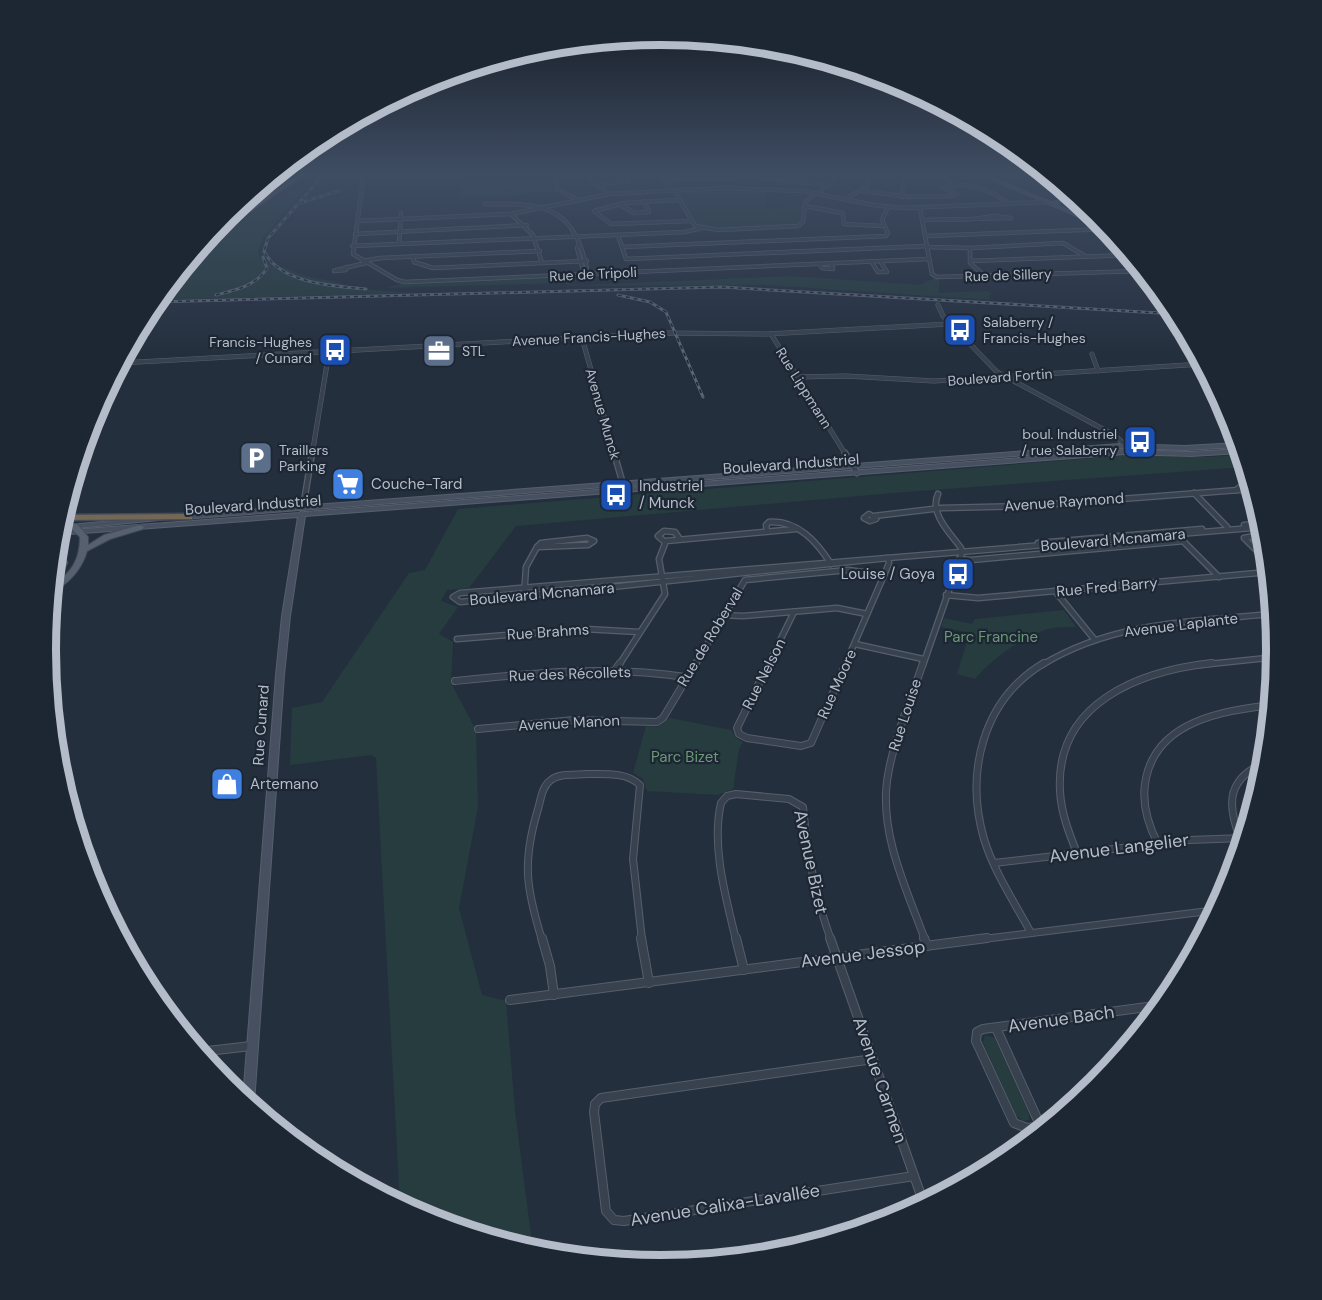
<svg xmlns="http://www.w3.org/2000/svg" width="1322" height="1300" viewBox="0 0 1322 1300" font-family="'DM Sans',sans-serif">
	<rect width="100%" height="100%" fill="#242f3e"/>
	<g fill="#263c3f">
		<path d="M548,172L554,173L560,192L459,198L463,175Z"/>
		<path d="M742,187L767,189L766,209L804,206L803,222L798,226C773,227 711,238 691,222L674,190Z"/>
		<path d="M297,190L303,191L263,238L258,252L260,258L305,276L341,283L347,288L413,293L156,300C178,273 264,194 297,190Z"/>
		<path d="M569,276L570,284L583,285L790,276L920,285L937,277H939V293L989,291L992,294L989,295L990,300L766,285L592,286L568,285L565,283L386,288L403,283Z"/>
		<path d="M1132,455L1205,457L1242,455L1246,467L905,492L516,526L469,588L447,590L441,601L458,607L439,634L453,642L451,683L476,730L478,807L459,908L482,995L506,1001L515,1111L533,1251L425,1219L400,1205L376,758L371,755L290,765L292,708L322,702L409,573L425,570L458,509Z"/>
		<path d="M1064,610L1076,627C1067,627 1057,627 1048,629C1021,638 993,658 975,679L957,674L970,633L941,627L944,618L972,624L975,619Z"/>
		<path d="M670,718L731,730L736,738L743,742L739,749L733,789L718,795L647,791L643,779L633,773L646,726L658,727Z"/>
		<path d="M985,1035L995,1038L1029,1114V1120L1023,1121L1015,1115L983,1042Z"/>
	</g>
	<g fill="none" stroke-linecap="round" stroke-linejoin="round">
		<g stroke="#565f6c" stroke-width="4.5">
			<g id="street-far4">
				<path d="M357,172L363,180L353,254L397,280L405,282L929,259"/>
				<path d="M560,172L554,173L558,190L577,199"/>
				<path d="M586,172L589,179L609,194"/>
				<path d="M653,172L674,190L695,226L719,230L798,226L803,222L806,201L832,182L839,172"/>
				<path d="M902,172L905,177L902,197"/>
				<path d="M905,177L939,176L957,184"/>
				<path d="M661,180L755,178L830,185"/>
				<path d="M798,180L805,172"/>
				<path d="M595,185L628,181L619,172"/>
				<path d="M862,191L910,197L951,196L957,194L942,187C968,181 989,189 1010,204"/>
				<path d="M846,199L866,187L872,173L884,172"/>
				<path d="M678,200L624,203L594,211L611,224L690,221"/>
				<path d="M485,204C547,203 575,207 588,274"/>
				<path d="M619,204L634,213L649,212L644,201"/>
				<path d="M804,206L843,213L844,224L882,226"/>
				<path d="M920,208L932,274L937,277L1142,271"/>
				<path d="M511,214L533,235L542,263"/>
				<path d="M1094,219L1101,220"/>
				<path d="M922,220L1011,218L995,216L966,220"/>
				<path d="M358,221L511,214L609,194L724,188L803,191L873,205L904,208L1047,202"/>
				<path d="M355,234L527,225"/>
				<path d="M618,235L626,259L927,246"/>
				<path d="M926,236L1108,229"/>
				<path d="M399,244L401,213"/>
				<path d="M579,244L577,248L584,274"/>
				<path d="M352,246L685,232L702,228"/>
				<path d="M622,247L886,236L888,233L882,220L888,207"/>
				<path d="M927,247L970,248L1063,243L1085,256"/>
				<path d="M970,248V263L985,276"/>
				<path d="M413,256L414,262L433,268L587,261"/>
				<path d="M362,261L381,258L540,251"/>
				<path d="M871,261L878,272H887L880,261"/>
				<path d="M970,261L1129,255"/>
				<path d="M819,264L822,268L833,269L831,263"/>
				<path d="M344,268L366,263"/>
				<path d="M340,269L346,270L334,271Z"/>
			</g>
		</g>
		<g stroke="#565f6c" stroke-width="5">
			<g id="street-far3">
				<path d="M938,305L943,316L997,372L1114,435L1130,449"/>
				<path d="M139,328L163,309L150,307"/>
				<path d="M771,334L846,455"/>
				<path d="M582,338L615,455"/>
				<path d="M1092,354L1098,371"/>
				<path d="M120,363L665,333L767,334L950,324"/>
				<path d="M798,377L846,376L934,381L1203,364"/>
				<path d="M312,455L329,352"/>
			</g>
		</g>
		<g stroke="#565f6c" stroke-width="7">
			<g id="street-far2">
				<path d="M614,453L625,491"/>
				<path d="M845,453L857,473"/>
				<path d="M1236,490L1243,485H1251"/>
				<path d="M1194,493L1227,527"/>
				<path d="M303,508L312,453"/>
				<path d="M869,514L876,519L870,521L864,518Z"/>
				<path d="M874,516L941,508L1029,506L1252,489"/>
				<path d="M1244,525L1263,523"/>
				<path d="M767,531L766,525L769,522C798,520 817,542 831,564"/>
				<path d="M1265,534L1244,538L1268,562"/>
				<path d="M587,538L594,541L588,545L537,547L541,543Z"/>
				<path d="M1183,541L1219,577"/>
				<path d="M665,542L658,536L664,531L675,532L679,538"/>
				<path d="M1038,543L1202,529"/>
				<path d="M888,558C745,572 603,589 460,602L453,597L460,593L1264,527"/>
				<path d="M959,559L971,560L1184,541"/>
				<path d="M1055,591L1094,639"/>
				<path d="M946,595L978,598L1269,572"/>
				<path d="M524,596L526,567L537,547"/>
				<path d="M722,615L743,616L837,608L867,614"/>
				<path d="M457,639L585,629L639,632"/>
				<path d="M855,644L923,659"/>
				<path d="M619,665L665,594L659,559L666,541L796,529"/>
				<path d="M695,665L745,580L848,570L884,575"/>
				<path d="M768,665L794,612"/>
				<path d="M845,665L885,573L889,563L888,558"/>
				<path d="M923,665L962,553L961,548C950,533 929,513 938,494"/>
				<path d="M1042,665C1112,622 1193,621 1273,614"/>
				<path d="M1200,665L1276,657"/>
			</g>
		</g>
		<g stroke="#565f6c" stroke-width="8">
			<g id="street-far1">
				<path d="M769,663L737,728L739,734L747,738L801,746L811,743L846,663"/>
				<path d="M923,663C910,702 893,740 887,781C880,836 907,890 925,940"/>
				<path d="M615,670L620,663"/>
				<path d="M455,681C533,673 608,665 686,677"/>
				<path d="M478,729L574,720L657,722L663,718L696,663"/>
				<path d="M1240,838C1226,802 1228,779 1265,762"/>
				<path d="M1158,844C1147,823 1141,801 1146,778C1158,721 1222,711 1271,705"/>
				<path d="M1077,853C1069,833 1061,813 1060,791C1055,703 1139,671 1212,663"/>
				<path d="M994,863L1189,840L1244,838"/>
				<path d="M1031,933C1015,903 994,872 984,839C965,773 982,700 1044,663"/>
				<path d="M542,940C526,888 522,862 538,809C541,799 542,786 551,780C560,773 576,775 587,774C605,774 627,772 640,785L633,859L642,940"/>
				<path d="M736,940C726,898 711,846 721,803L727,796L736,794L789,799L803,807C807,853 815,896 831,940"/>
				<path d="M975,940L1217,910"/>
			</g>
		</g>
		<g stroke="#565f6c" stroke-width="10">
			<g id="street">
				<path d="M542,938L550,966L554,995"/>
				<path d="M641,938L649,983"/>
				<path d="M736,938L744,970"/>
				<path d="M830,938L924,1204"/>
				<path d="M924,938L927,946"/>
				<path d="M510,1000L987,938"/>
				<path d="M996,1028L1041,1127"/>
				<path d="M199,1052L251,1046"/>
				<path d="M873,1059L601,1098L595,1104L594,1112L606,1211L614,1220L624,1221L914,1176"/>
				<path d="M1047,1126L1027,1128L1014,1123L976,1041L977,1032L983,1029L1162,1005"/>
			</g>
		</g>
		<g stroke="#565f6c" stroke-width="2">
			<g id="secondary">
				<path d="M974,172H978L1050,202L1077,199L1079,201L1053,203L1108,229L1111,233L1070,213Z"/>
				<path d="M1238,443L1239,447L1185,450L1120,448L182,519L179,517L182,515L1120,444L1185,446Z"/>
				<path d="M1240,449L1241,453L1191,456L1126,454L305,516L290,616L284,675L254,1104L252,1107L243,1099L276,675L282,616L298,517L57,535V531L299,513L302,511L305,512L1126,450L1191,452Z"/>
				<path d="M167,516L169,517V519L57,530L58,526Z"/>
			</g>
		</g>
		<g stroke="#414a57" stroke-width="2">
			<path id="primary" d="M71,524H77L88,537V545L104,535L140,525L144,527L143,529L110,539L87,551C82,569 68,585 51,592L52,586C71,573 80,561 80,537L71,528L70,526Z"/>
		</g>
		<g stroke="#434c59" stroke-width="3">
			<g id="highway">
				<path d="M285,172H289L212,235H209L217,226Z"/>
				<path d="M303,172H308L251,211L246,210Z"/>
				<path d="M189,514L192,515V519L60,520L62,515Z"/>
				<path d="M56,547L63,553L67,563L56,581L53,582V570L57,563L55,555Z"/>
			</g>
		</g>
		<use href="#street-far4" stroke="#38414e" stroke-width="3"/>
		<use href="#street-far3" stroke="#38414e" stroke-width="4"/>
		<use href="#street-far2" stroke="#38414e" stroke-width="4.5"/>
		<use href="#street-far1" stroke="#38414e" stroke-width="6"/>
		<use href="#street" stroke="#38414e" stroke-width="8"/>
		<use href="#secondary" fill="#465061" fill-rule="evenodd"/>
		<use href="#primary" fill="#56606e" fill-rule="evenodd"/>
		<use href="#highway" fill="#746855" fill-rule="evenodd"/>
		<g stroke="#5a6575" stroke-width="3">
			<g id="rail">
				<path d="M326,172L268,238L264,251C280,284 334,286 366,289"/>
				<path d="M300,203L341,190"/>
				<path d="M216,295C236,290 256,286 267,268L263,257"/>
				<path d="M618,295L650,302L666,312L703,397"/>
				<path d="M154,302L721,287L1176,314"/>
			</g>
		</g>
		<use href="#rail" stroke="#1d2633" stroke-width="1.5" stroke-dasharray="4" stroke-linecap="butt"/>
	</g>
	<linearGradient id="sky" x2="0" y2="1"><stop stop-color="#141a22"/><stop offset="0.49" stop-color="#3f4d63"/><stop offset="1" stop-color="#3f4d63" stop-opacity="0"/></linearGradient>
	<rect width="1322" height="354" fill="url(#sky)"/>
	<defs>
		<g id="bus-square" transform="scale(1.725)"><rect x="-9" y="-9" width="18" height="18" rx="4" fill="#1a4fb4" stroke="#1d2633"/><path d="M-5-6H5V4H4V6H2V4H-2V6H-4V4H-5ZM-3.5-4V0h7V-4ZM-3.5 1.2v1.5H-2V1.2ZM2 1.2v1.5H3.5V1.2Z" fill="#fff"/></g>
		<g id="office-square" transform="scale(1.725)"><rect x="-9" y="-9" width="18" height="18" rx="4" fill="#5c6f8a" stroke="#1d2633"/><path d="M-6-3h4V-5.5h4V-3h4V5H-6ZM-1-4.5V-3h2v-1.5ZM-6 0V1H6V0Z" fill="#fff"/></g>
		<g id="parking-square" transform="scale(1.725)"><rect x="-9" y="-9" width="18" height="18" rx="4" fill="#5c6f8a" stroke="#1d2633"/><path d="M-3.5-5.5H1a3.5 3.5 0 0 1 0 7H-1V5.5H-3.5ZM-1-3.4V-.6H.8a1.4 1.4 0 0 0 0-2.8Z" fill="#fff"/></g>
		<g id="supermarket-square" transform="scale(1.725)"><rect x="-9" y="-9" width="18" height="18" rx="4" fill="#3f7fe0" stroke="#1d2633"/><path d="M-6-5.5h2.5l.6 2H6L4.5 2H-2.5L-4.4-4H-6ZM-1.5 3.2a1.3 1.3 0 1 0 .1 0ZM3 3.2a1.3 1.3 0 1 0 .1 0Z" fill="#fff"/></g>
		<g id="shop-square" transform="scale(1.725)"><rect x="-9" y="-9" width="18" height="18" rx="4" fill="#3f7fe0" stroke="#1d2633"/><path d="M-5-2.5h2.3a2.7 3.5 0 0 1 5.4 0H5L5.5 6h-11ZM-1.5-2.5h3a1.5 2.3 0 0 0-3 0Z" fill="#fff"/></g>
	</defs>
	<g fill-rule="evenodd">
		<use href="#bus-square" x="960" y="330"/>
		<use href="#bus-square" x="335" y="350"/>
		<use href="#office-square" x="439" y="351"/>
		<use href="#bus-square" x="1140" y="442"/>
		<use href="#parking-square" x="256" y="458"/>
		<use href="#supermarket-square" x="348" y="484"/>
		<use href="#bus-square" x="616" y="495"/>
		<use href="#bus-square" x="958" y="574"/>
		<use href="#shop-square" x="227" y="784"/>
	</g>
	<g text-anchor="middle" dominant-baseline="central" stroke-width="4.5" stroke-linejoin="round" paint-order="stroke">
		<g font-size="14" fill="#b4bcc9" stroke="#1d2633">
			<text transform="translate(593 274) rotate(-3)">Rue de Tripoli</text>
			<text transform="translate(1008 275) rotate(-2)">Rue de Sillery</text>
			<text transform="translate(589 337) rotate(-3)">Avenue Francis-Hughes</text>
			<text transform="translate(1000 377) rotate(-4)">Boulevard Fortin</text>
			<text transform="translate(804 388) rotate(58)">Rue Lippmann</text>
			<text transform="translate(603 414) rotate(74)">Avenue Munck</text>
		</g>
		<g font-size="14" fill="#b4bcc9" stroke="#1d2633" text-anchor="start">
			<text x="983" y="322">Salaberry /<tspan x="983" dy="16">Francis-Hughes</tspan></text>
			<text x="312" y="342" text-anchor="end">Francis-Hughes<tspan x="312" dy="16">/ Cunard</tspan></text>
			<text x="462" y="351">STL</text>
			<text x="1117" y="434" text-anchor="end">boul. Industriel<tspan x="1117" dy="16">/ rue Salaberry</tspan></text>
			<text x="279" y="450">Traillers<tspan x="279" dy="16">Parking</tspan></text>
		</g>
		<g font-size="15" fill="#b4bcc9" stroke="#1d2633">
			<text transform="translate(791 464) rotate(-4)">Boulevard Industriel</text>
			<text transform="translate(1064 502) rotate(-4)">Avenue Raymond</text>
			<text transform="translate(253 505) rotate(-4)">Boulevard Industriel</text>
			<text transform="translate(1113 540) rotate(-5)">Boulevard Mcnamara</text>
			<text transform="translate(1107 587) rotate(-5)">Rue Fred Barry</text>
			<text transform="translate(542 594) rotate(-5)">Boulevard Mcnamara</text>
			<text transform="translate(1181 625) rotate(-7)">Avenue Laplante</text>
			<text transform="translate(548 632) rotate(-4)">Rue Brahms</text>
			<text transform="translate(710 637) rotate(-59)">Rue de Roberval</text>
			<text transform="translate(570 674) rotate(-2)">Rue des Récollets</text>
			<text transform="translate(764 674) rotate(-63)">Rue Nelson</text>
			<text transform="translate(837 684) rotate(-66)">Rue Moore</text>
			<text transform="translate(905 715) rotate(-72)">Rue Louise</text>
			<text transform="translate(569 723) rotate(-3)">Avenue Manon</text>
			<text transform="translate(261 725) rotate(-86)">Rue Cunard</text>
		</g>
		<g font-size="15" fill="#b4bcc9" stroke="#1d2633" text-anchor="start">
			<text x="371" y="484">Couche-Tard</text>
			<text x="639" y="486">Industriel<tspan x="639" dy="17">/ Munck</tspan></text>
			<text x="935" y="574" text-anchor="end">Louise / Goya</text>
			<text x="250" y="784">Artemano</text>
		</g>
		<g font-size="15" fill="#6b9a76" stroke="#1d2633">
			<text x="991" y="637">Parc Francine</text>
			<text x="685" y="757">Parc Bizet</text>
		</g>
		<g font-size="18" fill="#b4bcc9" stroke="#1d2633">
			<text transform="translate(1119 848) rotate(-7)">Avenue Langelier</text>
			<text transform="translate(811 862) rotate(78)">Avenue Bizet</text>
			<text transform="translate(863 954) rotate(-7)">Avenue Jessop</text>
			<text transform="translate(1061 1019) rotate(-8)">Avenue Bach</text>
			<text transform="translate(880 1080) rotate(71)">Avenue Carmen</text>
			<text transform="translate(725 1205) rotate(-9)">Avenue Calixa-Lavallée</text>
		</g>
	</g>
	<path d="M0 0H1322V1300H0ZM56 650a605 605 0 1 1 1210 0a605 605 0 1 1-1210 0Z" fill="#1d2633" fill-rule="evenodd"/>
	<path fill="none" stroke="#b4bcc9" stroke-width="8" d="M56 650a605 605 0 1 1 1210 0a605 605 0 1 1-1210 0Z"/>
</svg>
